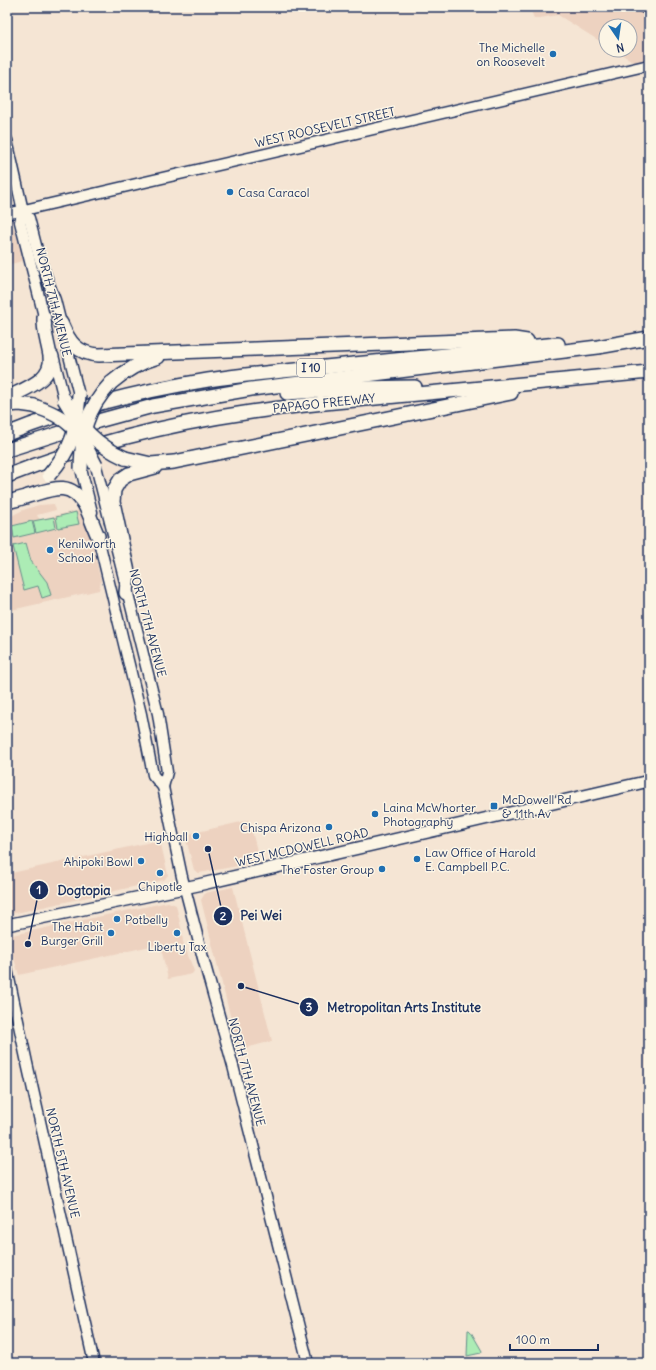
<svg xmlns="http://www.w3.org/2000/svg" width="656" height="1370" viewBox="0 0 656 1370" font-family="Delius,sans-serif">
	<rect width="100%" height="100%" fill="#f5e5d4"/>
	<filter id="ink" filterUnits="userSpaceOnUse"><feTurbulence type="fractalNoise" baseFrequency=".025" numOctaves="2"/><feDisplacementMap in="SourceGraphic" scale="8" xChannelSelector="R" yChannelSelector="G"/><feConvolveMatrix kernelMatrix="1 2 1 2 8 2 1 2 1" color-interpolation-filters="sRGB"/></filter>
	<g filter="url(#ink)">
		<g fill="#edd2c0">
			<path d="M530,7H649V60L636,63L614,50H630V26H606V45L558,15L534,19Z"/>
			<path d="M7,226H9L15,229L23,261L7,265Z"/>
			<path d="M54,504L56,510L37,515L38,517L40,519L80,510L82,515L85,514L101,581L99,590L7,611V518L23,510L39,505Z"/>
			<path d="M249,820L260,862L199,873L194,870L185,835Z"/>
			<path d="M160,840L168,875L164,880L7,915V874Z"/>
			<path d="M233,887L272,1041L242,1049L238,1047L201,900L205,893Z"/>
			<path d="M168,902L176,905L182,932L183,942L194,971L192,974L168,979L160,944L19,975L9,942L12,935Z"/>
		</g>
		<g fill="#acecb5" stroke="#648e8a">
			<path d="M76,512L79,524L58,528L56,517Z"/>
			<path d="M54,517L56,528L36,533L33,521Z"/>
			<path d="M32,521L35,533L14,538L12,526Z"/>
			<path d="M26,543L31,561L47,582L51,595L42,598L38,586L24,590L13,546Z"/>
			<path d="M468,1330H469L471,1332L482,1351L481,1353L467,1356Z"/>
		</g>
		<g fill="none" stroke-linecap="round" stroke-linejoin="round">
			<g stroke="#1b2f5e" stroke-width="13">
				<g id="secondary">
					<path d="M643,7L649,10"/>
					<path d="M7,140L23,211L20,222L46,324"/>
					<path d="M23,211L29,218L39,257L55,300L79,395"/>
					<path d="M7,214L649,65"/>
					<path d="M53,355L64,399"/>
					<path d="M96,466L158,714L167,772L163,787"/>
					<path d="M81,469L92,512"/>
					<path d="M96,529L141,714L153,775L163,787L182,877L203,958L233,1066L308,1363"/>
					<path d="M7,969L27,1063L94,1363"/>
				</g>
			</g>
			<g stroke="#1b2f5e" stroke-width="14">
				<path id="primary" d="M7,925L198,885L649,781"/>
			</g>
			<g stroke="#1b2f5e" stroke-width="16">
				<g id="highway">
					<path d="M61,323C69,342 77,354 99,355L514,339L527,341"/>
					<path d="M111,383C125,371 140,362 158,357"/>
					<path d="M287,393L356,388L415,387"/>
					<path d="M7,398C24,389 54,380 50,356C48,343 43,330 44,317"/>
					<path d="M7,405L20,404L34,406"/>
					<path d="M7,434C72,408 140,391 208,380C253,373 299,370 344,365C415,358 486,351 558,344"/>
					<path d="M7,450L98,421L153,406L251,389L598,347L649,338"/>
					<path d="M125,458L151,464L174,462L511,393"/>
					<path d="M7,476C85,445 168,424 251,412C303,404 355,400 407,395C488,387 568,380 649,372"/>
					<path d="M7,502C14,500 21,499 28,496C50,490 69,479 84,504C90,514 93,526 98,536"/>
					<path d="M126,593L128,572L113,502L114,490L120,480L129,474L155,467"/>
				</g>
			</g>
			<use href="#secondary" stroke="#fcf5e5" stroke-width="10"/>
			<use href="#primary" stroke="#fcf5e5" stroke-width="11"/>
			<use href="#highway" stroke="#fcf5e5" stroke-width="13"/>
			<g stroke="#1b2f5e" stroke-width="16" stroke-linecap="butt">
				<g id="highway-bridge">
					<path d="M64,399C80,427 96,445 125,458"/>
					<path d="M34,406C73,419 78,431 96,466"/>
					<path d="M81,469C82,432 85,411 111,383"/>
					<path d="M49,475C74,446 76,431 79,395"/>
				</g>
			</g>
			<use href="#highway-bridge" stroke="#fcf5e5" stroke-width="13"/>
		</g>
	</g>
	<g fill="#1f6fb2" stroke="#fcf5e5" stroke-width="1.5">
		<circle cx="553" cy="54" r="4"/>
		<circle cx="230" cy="192" r="4"/>
		<circle cx="50" cy="550" r="4"/>
		<rect x="490" y="802" width="8" height="8" rx="2"/>
		<circle cx="375" cy="814" r="4"/>
		<circle cx="329" cy="827" r="4"/>
		<circle cx="196" cy="836" r="4"/>
		<circle cx="417" cy="859" r="4"/>
		<circle cx="141" cy="861" r="4"/>
		<circle cx="382" cy="869" r="4"/>
		<circle cx="160" cy="873" r="4"/>
		<circle cx="117" cy="919" r="4"/>
		<circle cx="111" cy="933" r="4"/>
		<circle cx="177" cy="933" r="4"/>
	</g>
	<g text-anchor="middle" dominant-baseline="central" stroke-width="3" stroke-linejoin="round" paint-order="stroke">
		<rect fill="#fcf5e5" stroke="#5e6a86" stroke-width="1" x="297" y="359" width="28" height="18" rx="3"/>
		<g font-size="11" font-weight="bold" fill="#1b2f5e">
			<text x="311" y="368">I 10</text>
		</g>
		<g font-size="12" fill="#1b2f5e" stroke="#fcf5e5" text-anchor="end">
			<text x="545" y="47">The Michelle<tspan x="545" dy="14">on Roosevelt</tspan></text>
			<text x="238" y="192" text-anchor="start">Casa Caracol</text>
			<text x="58" y="543" text-anchor="start">Kenilworth<tspan x="58" dy="14">School</tspan></text>
			<text x="502" y="799" text-anchor="start">McDowell Rd<tspan x="502" dy="14">&amp; 11th Av</tspan></text>
			<text x="383" y="807" text-anchor="start">Laina McWhorter<tspan x="383" dy="14">Photography</tspan></text>
			<text x="321" y="827">Chispa Arizona</text>
			<text x="188" y="836">Highball</text>
			<text x="425" y="852" text-anchor="start">Law Office of Harold<tspan x="425" dy="14">E. Campbell P.C.</tspan></text>
			<text x="133" y="861">Ahipoki Bowl</text>
			<text x="374" y="869">The Foster Group</text>
			<text x="160" y="886" text-anchor="middle">Chipotle</text>
			<text x="125" y="919" text-anchor="start">Potbelly</text>
			<text x="103" y="926">The Habit<tspan x="103" dy="14">Burger Grill</tspan></text>
			<text x="177" y="946" text-anchor="middle">Liberty Tax</text>
		</g>
		<g font-size="12" fill="#1b2f5e" stroke="#fcf5e5">
			<text transform="translate(325 127) rotate(-13)">WEST ROOSEVELT STREET</text>
			<text transform="translate(54 302) rotate(76)">NORTH 7TH AVENUE</text>
			<text transform="translate(324 403) rotate(-6)">PAPAGO FREEWAY</text>
			<text transform="translate(148 623) rotate(75)">NORTH 7TH AVENUE</text>
			<text transform="translate(302 847) rotate(-13)">WEST MCDOWELL ROAD</text>
			<text transform="translate(247 1072) rotate(75)">NORTH 7TH AVENUE</text>
			<text transform="translate(63 1163) rotate(77)">NORTH 5TH AVENUE</text>
		</g>
	</g>
	<path fill="none" stroke="#1b2f5e" stroke-width="1.5" d="M28 944L39 890M208 849L223 916M241 986L309 1007"/>
	<g fill="#1b2f5e" stroke="#fcf5e5" stroke-width="1.5">
		<circle cx="28" cy="944" r="4"/>
		<circle cx="208" cy="849" r="4"/>
		<circle cx="241" cy="986" r="4"/>
		<circle cx="39" cy="890" r="10"/>
		<circle cx="223" cy="916" r="10"/>
		<circle cx="309" cy="1007" r="10"/>
	</g>
	<g font-size="12" text-anchor="middle" font-weight="bold" fill="#fff">
		<text x="39" y="894">1</text>
		<text x="223" y="920">2</text>
		<text x="309" y="1011">3</text>
	</g>
	<g font-size="13" text-anchor="middle" font-weight="bold" fill="#1b2f5e" stroke="#fcf5e5" stroke-width="3" stroke-linejoin="round" paint-order="stroke">
		<text x="84" y="895">Dogtopia</text>
		<text x="261" y="920">Pei Wei</text>
		<text x="404" y="1012">Metropolitan Arts Institute</text>
	</g>
	<rect width="656" height="1370" fill="none" stroke="#fcf5e5" stroke-width="24"/>
	<rect x="12" y="12" width="632" height="1346" fill="none" stroke="#1b2f5e" stroke-width="1.5" filter="url(#ink)"/>
	<g transform="translate(618 38) rotate(167)"><circle r="19" fill="#fcf5e5" stroke="#a2a6af"/>
	<path d="M0-3L7 15L0 10L-7 15Z" fill="#1f6fb2"/>
	<text y="-6" font-size="11" font-weight="bold" text-anchor="middle" fill="#1b2f5e">N</text>
	</g>
	<path d="M510 1344v6h88v-6" fill="none" stroke="#1b2f5e" stroke-width="2"/>
	<text x="516" y="1344" font-size="12" fill="#1b2f5e" stroke="#fcf5e5" stroke-width="3" paint-order="stroke">100 m</text>
</svg>
